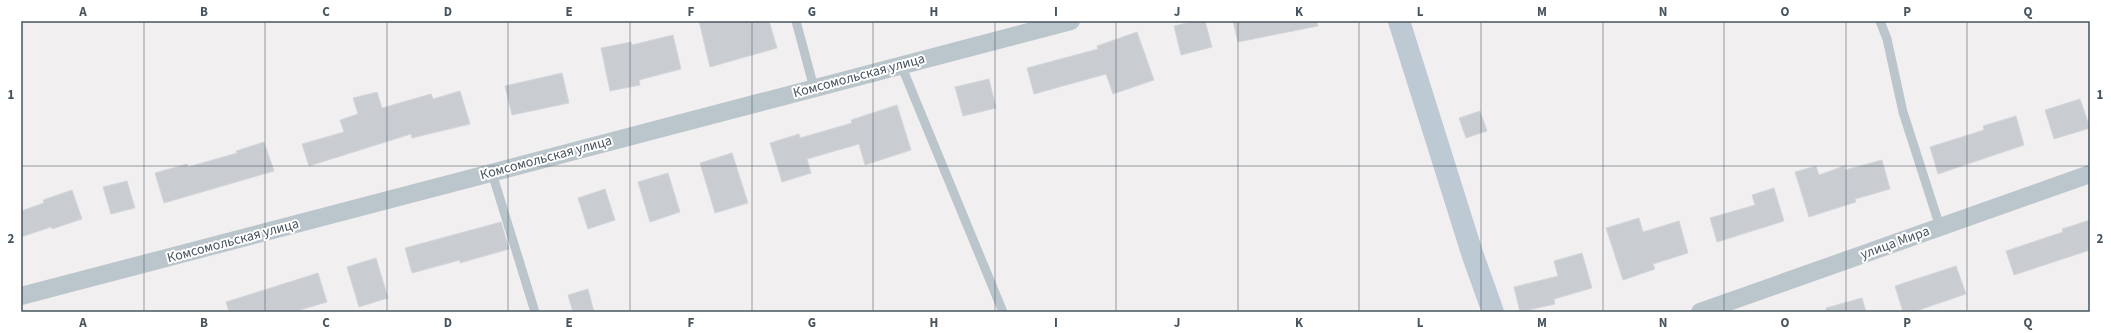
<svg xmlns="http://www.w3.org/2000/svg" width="2111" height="333" viewBox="0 0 2111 333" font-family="'Source Sans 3',sans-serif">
	<rect width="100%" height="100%" fill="#f2eff0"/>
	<g fill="#c9cdd2" stroke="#d3d6db">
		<path d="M699,21H769L777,48L710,67Z"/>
		<path d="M1195,21H1205L1212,47L1181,55L1174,26Z"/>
		<path d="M1233,21H1317L1318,26L1238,42Z"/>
		<path d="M1137,32L1154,80L1113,94L1106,74L1034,94L1027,68L1098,49L1097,46Z"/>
		<path d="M673,35L681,69L639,80L640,85L610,91L601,48L631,42L632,45Z"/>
		<path d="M562,73L569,103L512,115L505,86Z"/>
		<path d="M989,79L996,108L963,116L955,87Z"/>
		<path d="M460,91L470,124L412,138L411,134L309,166L302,144L344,132L340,120L358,114L353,98L377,92L382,108L431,94L433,99Z"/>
		<path d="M2080,99L2090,128L2054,139L2045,110Z"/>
		<path d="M897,105L911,150L865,165L859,144L807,159L811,173L782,182L770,143L799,134L800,138L852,123L851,120Z"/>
		<path d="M1480,111L1487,131L1466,138L1459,118Z"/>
		<path d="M2016,116L2024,145L1938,174L1930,147L1984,130L1983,126Z"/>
		<path d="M264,142L274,171L164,203L155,173L187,164L188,167L237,153L236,151Z"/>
		<path d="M732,153L748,203L715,213L700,163Z"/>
		<path d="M1882,160L1890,189L1855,199L1856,202L1809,217L1795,172L1816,166L1819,175L1844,166L1845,170Z"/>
		<path d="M668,173L680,212L650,222L638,182Z"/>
		<path d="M127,181L135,208L111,214L103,187Z"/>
		<path d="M1774,188L1784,221L1717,242L1710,218L1755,205L1752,195Z"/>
		<path d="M605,189L615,220L588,229L578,198Z"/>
		<path d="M72,190L82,219L52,229L51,227L21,237V211L44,203L43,200Z"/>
		<path d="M1639,218L1643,232L1679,221L1688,253L1653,264L1655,269L1623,280L1606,228Z"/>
		<path d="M2090,220V250L2014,275L2006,251L2063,232L2062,229Z"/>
		<path d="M501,222L509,249L460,263V260L412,273L405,248Z"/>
		<path d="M1582,253L1592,288L1554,299L1555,304L1520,312L1514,287L1558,276L1554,261Z"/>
		<path d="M376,258L388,298L359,307L347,267Z"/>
		<path d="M1956,266L1966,294L1913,312H1903L1895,286Z"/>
		<path d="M318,273L327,302L293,312H229L226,302Z"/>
		<path d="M588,289L594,312H573L568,295Z"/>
		<path d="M1862,298L1866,312H1826V308Z"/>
	</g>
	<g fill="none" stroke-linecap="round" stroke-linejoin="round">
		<g stroke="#bbc5cc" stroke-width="9">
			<path d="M796,21L814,88"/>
			<path d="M1880,21L1887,39L1903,112L1940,227"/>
			<path d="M901,65L1003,312"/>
			<path d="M492,173L535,312"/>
		</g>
		<g stroke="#bbc5cc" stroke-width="18">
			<path d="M21,296L1071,21"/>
			<path d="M1700,312L2090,174"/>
		</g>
		<path stroke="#bdc9d3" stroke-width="22" d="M1399,21L1473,256L1493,312"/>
	</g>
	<path fill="none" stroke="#47545d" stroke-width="1" stroke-opacity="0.55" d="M144,21V312M265,21V312M387,21V312M508,21V312M630,21V312M752,21V312M873,21V312M995,21V312M1116,21V312M1238,21V312M1359,21V312M1481,21V312M1603,21V312M1724,21V312M1846,21V312M1967,21V312M21,166H2090"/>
	<g text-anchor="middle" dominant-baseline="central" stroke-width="4" stroke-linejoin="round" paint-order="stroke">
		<g font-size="14" fill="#47545d" stroke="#fff">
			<text transform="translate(859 76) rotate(-15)">Комсомольская улица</text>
			<text transform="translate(546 158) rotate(-15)">Комсомольская улица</text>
			<text transform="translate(233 241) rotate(-15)">Комсомольская улица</text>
			<text transform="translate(1895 243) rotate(-20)">улица Мира</text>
		</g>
	</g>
	<rect width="2111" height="333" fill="none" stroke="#ffffff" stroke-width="44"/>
	<rect x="22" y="22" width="2067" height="289" fill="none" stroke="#47545d" stroke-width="1.5"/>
	<g font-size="13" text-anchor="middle" font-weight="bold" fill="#47545d">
		<text x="83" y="16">A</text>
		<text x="204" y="16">B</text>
		<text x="326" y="16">C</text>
		<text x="448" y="16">D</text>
		<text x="569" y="16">E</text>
		<text x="691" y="16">F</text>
		<text x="812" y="16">G</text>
		<text x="934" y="16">H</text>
		<text x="1056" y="16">I</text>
		<text x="1177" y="16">J</text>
		<text x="1299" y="16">K</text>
		<text x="1420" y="16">L</text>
		<text x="1542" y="16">M</text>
		<text x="1663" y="16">N</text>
		<text x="1785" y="16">O</text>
		<text x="1907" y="16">P</text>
		<text x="2028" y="16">Q</text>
		<text x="11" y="99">1</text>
		<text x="2100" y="99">1</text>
		<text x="11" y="243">2</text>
		<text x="2100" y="243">2</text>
		<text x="83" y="327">A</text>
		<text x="204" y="327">B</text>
		<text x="326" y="327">C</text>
		<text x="448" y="327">D</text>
		<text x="569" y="327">E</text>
		<text x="691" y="327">F</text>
		<text x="812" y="327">G</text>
		<text x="934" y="327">H</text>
		<text x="1056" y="327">I</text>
		<text x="1177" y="327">J</text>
		<text x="1299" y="327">K</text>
		<text x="1420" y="327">L</text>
		<text x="1542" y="327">M</text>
		<text x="1663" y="327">N</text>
		<text x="1785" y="327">O</text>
		<text x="1907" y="327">P</text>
		<text x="2028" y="327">Q</text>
	</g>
</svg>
